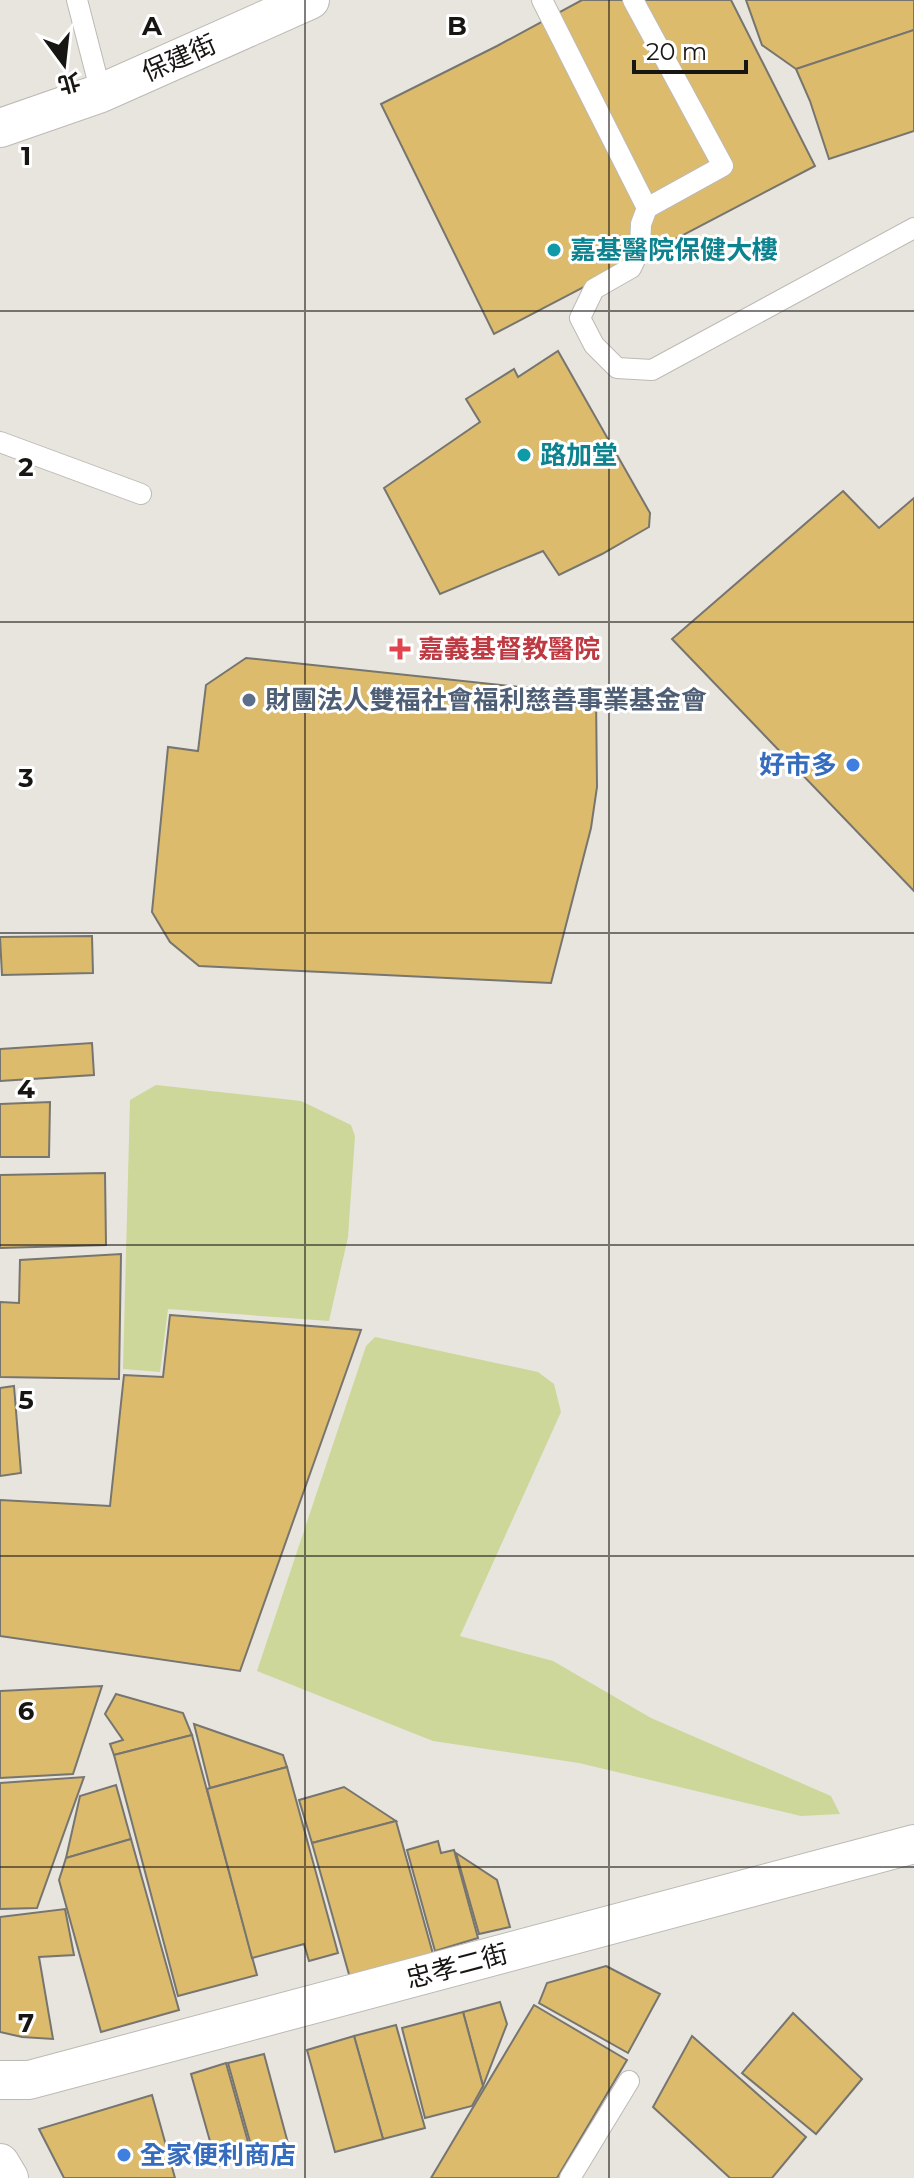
<svg xmlns="http://www.w3.org/2000/svg" width="914" height="2178" viewBox="0 0 914 2178" font-family="Montserrat,'Noto Sans TC',sans-serif">
	<rect width="100%" height="100%" fill="#e8e5df"/>
	<g fill="#cdd799">
		<path d="M156,1085L301,1101L351,1125L355,1136L348,1237L329,1321L168,1309L160,1372L123,1369L130,1100Z"/>
		<path d="M375,1337L538,1372L554,1384L561,1412L460,1636L553,1661L651,1718L831,1796L840,1814L801,1816L579,1763L433,1741L257,1671L366,1346Z"/>
	</g>
	<g fill="#ddbb6c" stroke="#77756f" stroke-width="2">
		<path d="M582,0H731L815,166L494,334L381,104L497,46Z"/>
		<path d="M746,0H914V30L796,69L762,45Z"/>
		<path d="M914,30V131L829,159L810,101L796,69Z"/>
		<path d="M558,351L650,513L649,527L602,554L559,575L543,551L440,594L384,488L480,422L466,399L514,369L518,377Z"/>
		<path d="M843,491L879,528L914,498V891L672,639Z"/>
		<path d="M246,658L596,695L597,787L591,828L551,983L199,966L170,942L152,912L168,747L198,751L206,685Z"/>
		<path d="M92,936L93,973L2,975L0,937Z"/>
		<path d="M92,1043L94,1075L0,1081V1049Z"/>
		<path d="M50,1102L49,1157H0V1104Z"/>
		<path d="M105,1173L106,1245L0,1248V1175Z"/>
		<path d="M121,1254L119,1379L0,1377V1302L19,1303L20,1260Z"/>
		<path d="M170,1315L361,1330L240,1671L0,1636V1500L110,1506L124,1375L163,1377Z"/>
		<path d="M14,1386L21,1473L0,1476V1388Z"/>
		<path d="M102,1686L73,1774L0,1778V1691Z"/>
		<path d="M116,1694L183,1713L192,1735L114,1755L110,1744L123,1740L105,1714Z"/>
		<path d="M194,1724L283,1755L287,1767L210,1788Z"/>
		<path d="M192,1735L257,1975L178,1996L114,1755Z"/>
		<path d="M287,1767L338,1953L309,1961L304,1944L252,1958L207,1789Z"/>
		<path d="M84,1777L37,1908L0,1909V1783Z"/>
		<path d="M116,1785L131,1839L66,1858L80,1796Z"/>
		<path d="M344,1787L396,1821L312,1843L299,1800Z"/>
		<path d="M396,1821L433,1954L350,1978L312,1843Z"/>
		<path d="M131,1839L179,2010L101,2032L59,1880L66,1858Z"/>
		<path d="M438,1841L441,1853L454,1850L478,1938L435,1951L407,1850Z"/>
		<path d="M456,1853L497,1880L510,1927L479,1934Z"/>
		<path d="M65,1909L74,1955L39,1957L53,2039L22,2037L0,2032V1917Z"/>
		<path d="M606,1966L660,1994L628,2053L539,2003L547,1983Z"/>
		<path d="M500,2002L507,2024L483,2086L463,2012Z"/>
		<path d="M534,2005L627,2060L557,2178H431Z"/>
		<path d="M463,2012L483,2086L472,2106L425,2118L402,2028Z"/>
		<path d="M793,2013L862,2079L816,2134L742,2073Z"/>
		<path d="M396,2025L425,2128L383,2139L354,2036Z"/>
		<path d="M354,2036L383,2139L335,2152L307,2050Z"/>
		<path d="M692,2036L806,2137L772,2178H730L653,2107Z"/>
		<path d="M264,2054L289,2147L254,2156L228,2063Z"/>
		<path d="M226,2063L252,2156L217,2166L191,2074Z"/>
		<path d="M152,2095L175,2178H64L39,2129Z"/>
	</g>
	<g fill="none" stroke-linecap="round" stroke-linejoin="round">
		<g stroke="#bdbab4" stroke-width="22">
			<g id="service">
				<path d="M77,0L101,93"/>
				<path d="M542,0L647,208"/>
				<path d="M633,0L723,166L647,208L641,224L640,249L631,268L594,289L580,318L594,345L617,368L652,370L914,228"/>
				<path d="M0,442L141,494"/>
				<path d="M570,2178L629,2081"/>
			</g>
		</g>
		<g stroke="#bdbab4" stroke-width="40">
			<g id="minor">
				<path d="M0,128L101,93L310,0"/>
				<path d="M0,2080H29L914,1844"/>
				<path d="M0,2163L9,2178"/>
			</g>
		</g>
		<use href="#service" stroke="#fff" stroke-width="20"/>
		<use href="#minor" stroke="#fff" stroke-width="38"/>
	</g>
	<path fill="none" stroke="#171613" stroke-width="2" stroke-opacity="0.55" d="M305,0V2178M609,0V2178M0,311H914M0,622H914M0,933H914M0,1245H914M0,1556H914M0,1867H914"/>
	<g fill="#0f9aa8" stroke="#fff" stroke-width="3">
		<circle cx="554" cy="250" r="8"/>
		<circle cx="524" cy="455" r="8"/>
	</g>
	<path fill="#e0444e" stroke="#fff" stroke-width="3" d="M396 637h8v8h8v8h-8v8h-8v-8h-8v-8h8z"/>
	<circle fill="#5c6f8a" stroke="#fff" stroke-width="3" cx="249" cy="700" r="8"/>
	<g fill="#3f7fe0" stroke="#fff" stroke-width="3">
		<circle cx="853" cy="765" r="8"/>
		<circle cx="124" cy="2155" r="8"/>
	</g>
	<g text-anchor="middle" dominant-baseline="central" stroke-width="6" stroke-linejoin="round" paint-order="stroke">
		<g font-size="26" fill="#171613" stroke="#fff">
			<text transform="translate(179 58) rotate(-24)">保建街</text>
			<text transform="translate(457 1966) rotate(-15)">忠孝二街</text>
		</g>
		<g font-size="26" font-weight="bold" fill="#0d838f" stroke="#fff" text-anchor="start">
			<text x="570" y="250">嘉基醫院保健大樓</text>
			<text x="540" y="455">路加堂</text>
		</g>
		<g font-size="26" font-weight="bold" fill="#be3a42" stroke="#fff" text-anchor="start">
			<text x="418" y="649">嘉義基督教醫院</text>
		</g>
		<g font-size="26" font-weight="bold" fill="#4e5e75" stroke="#fff" text-anchor="start">
			<text x="265" y="700">財團法人雙福社會福利慈善事業基金會</text>
		</g>
		<g font-size="26" font-weight="bold" fill="#366cbe" stroke="#fff" text-anchor="end">
			<text x="837" y="765">好市多</text>
			<text x="140" y="2155" text-anchor="start">全家便利商店</text>
		</g>
	</g>
	<g font-size="26" text-anchor="middle" font-weight="bold" fill="#171613" stroke="#fff" stroke-width="6" stroke-linejoin="round" paint-order="stroke">
		<text x="152" y="35">A</text>
		<text x="457" y="35">B</text>
		<text x="26" y="165">1</text>
		<text x="26" y="476">2</text>
		<text x="26" y="787">3</text>
		<text x="26" y="1098">4</text>
		<text x="26" y="1409">5</text>
		<text x="26" y="1720">6</text>
		<text x="26" y="2032">7</text>
	</g>
	<g transform="translate(64 64) rotate(165)" stroke="#ffffff" stroke-width="6" paint-order="stroke">
	<path d="M0-6L14 30L0 20L-14 30Z" fill="#171613"/>
	<text y="-12" font-size="22" font-weight="bold" text-anchor="middle" fill="#171613">北</text>
	</g>
	<path d="M634 60v12h112v-12" fill="none" stroke="#171613" stroke-width="4"/>
	<text x="646" y="60" font-size="24" fill="#171613" stroke="#ffffff" stroke-width="6" paint-order="stroke">20 m</text>
</svg>
